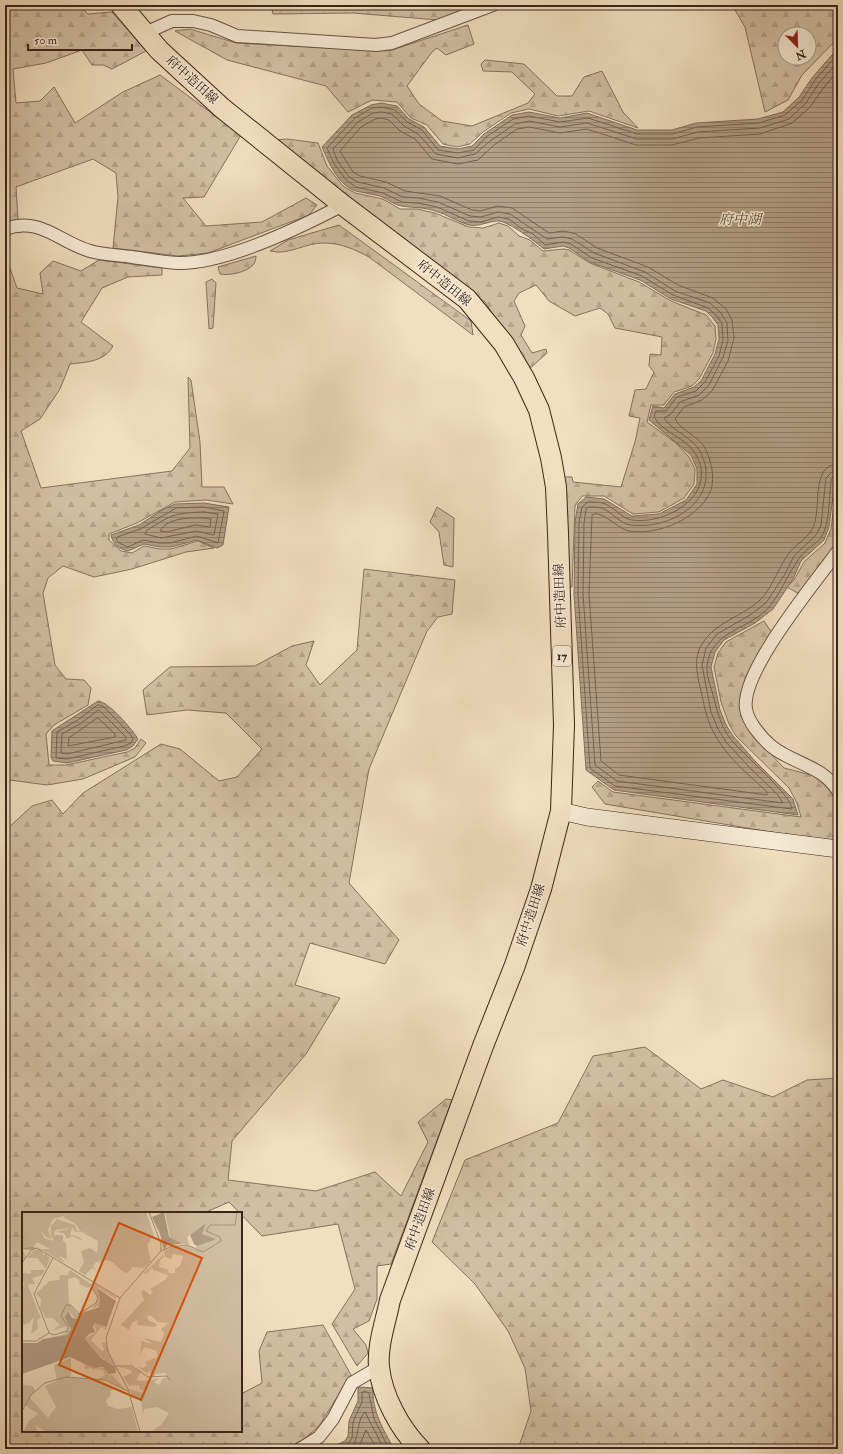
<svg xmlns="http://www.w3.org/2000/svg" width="843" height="1454" viewBox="0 0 843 1454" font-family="'IM FELL Double Pica','Noto Serif JP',serif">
	<defs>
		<pattern id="forest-firs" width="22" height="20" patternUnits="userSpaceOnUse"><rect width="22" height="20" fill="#d2bfa3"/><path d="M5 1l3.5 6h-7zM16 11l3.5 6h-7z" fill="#b5a48c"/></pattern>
		<pattern id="water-rules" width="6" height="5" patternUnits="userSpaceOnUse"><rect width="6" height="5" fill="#b39f87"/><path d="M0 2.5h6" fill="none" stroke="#93816e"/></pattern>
	</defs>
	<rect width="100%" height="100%" fill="#f1dfbf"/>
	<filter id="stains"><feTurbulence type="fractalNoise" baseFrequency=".005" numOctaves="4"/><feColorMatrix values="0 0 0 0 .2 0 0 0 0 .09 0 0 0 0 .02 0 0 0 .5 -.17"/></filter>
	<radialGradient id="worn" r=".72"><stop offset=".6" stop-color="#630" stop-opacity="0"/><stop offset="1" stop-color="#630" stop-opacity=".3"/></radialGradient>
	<g fill="url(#forest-firs)" stroke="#86725f" fill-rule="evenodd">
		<path d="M5,5H79L88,14L112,12L146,51L112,69L103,65H92L82,50L46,63L13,69L16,103L40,101L54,87L75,123L123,92L160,75L241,135L204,197L183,198L206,226L262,222L306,198L317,205L309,215L208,253L178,256L113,248L118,197L116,173L93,159L16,187L18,219L5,224Z"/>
		<path d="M271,5H477L438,20L353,13L273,14Z"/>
		<path d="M732,5H838V38L802,75L788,100L765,112L745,27ZM785,34H809V58H785Z"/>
		<path d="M468,25L474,44L446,55L437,48L432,52L407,86L419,104L442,121L472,126L528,103L535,94L512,72L483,71L481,64L485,60L524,64L557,96H572L584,77L602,71L623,112L638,128L589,111L558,116L529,109L511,113L483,132L470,144L457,147L443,144L427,125L411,118L397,102L372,100L348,112L326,86L227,60L175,31L190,29L236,43L389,51Z"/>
		<path d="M287,139L318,143L327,166L343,186L355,193L383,199L400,209H417L435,213L469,227L483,228L499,223L508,226L519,236L530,240L543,251L564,249L569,250L590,263L639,282L671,301L706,315L715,326L716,339L713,353L699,379L692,386L674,392L664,405H651L647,422L676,443L689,457L695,469L694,484L684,498L659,512L633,514L604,496H582L575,506L572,587H569L561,477H572L573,482L621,487L635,442L640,418L629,416L635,390L646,389L654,372L649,366L650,354L661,355L662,337L615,328L608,314L600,308L575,316L549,301L536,285L519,293L514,301L525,326L521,335L532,353L546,349L547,353L528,370L485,302L276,140Z"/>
		<path d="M339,225L471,321L473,335L369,257C356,250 341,243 325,243C306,242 289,256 270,251L288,240Z"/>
		<path d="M5,254L17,288L43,294L40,273L53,261L81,271L99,260L162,268V275L128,277L102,288L81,322L113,346C104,362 87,362 70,364L60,389L40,419L21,431L41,488L172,471L190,448L188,377L191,380L200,442L202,487H224L233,504L206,500L175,502L137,523L109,534V540L121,551L132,553L144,546L160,549H171L198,541L214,548L186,552L132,569L94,577L63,566L48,578L43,593L55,665L66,679L84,680L91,688L88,705L54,725L46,734L49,765H66L127,752L135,748L141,739L146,743L135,757L83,779L47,785L10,780L5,782Z"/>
		<path d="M256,256C256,259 255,263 253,265C247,272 229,276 220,274L218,267Z"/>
		<path d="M212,279L216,283L213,328L209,329L206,282Z"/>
		<path d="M837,481L838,545L801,595L787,587L794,580L804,562L825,543L831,529Z"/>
		<path d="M437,507L454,518L453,567L444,565L439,532L430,522Z"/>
		<path d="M364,569L455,580L452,614L438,617L427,631L369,769L349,883L399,940L385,964L310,943L295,985L340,998L306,1054L232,1141L228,1180L316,1191L375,1172L401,1196L428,1142L418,1122L446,1099L452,1100L391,1264L377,1266V1299L369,1321L353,1329L366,1345L368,1353L357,1366L332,1324L355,1289L338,1224L262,1236L229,1202L204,1213H23V1431H241V1394L262,1383L259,1351L267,1332L323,1325L351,1375L319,1426L303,1440L284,1449H5V831L32,806L52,800L63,814L83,793L161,744L180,749L219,781L237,777L262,749L226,713L187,710L147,715L143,690L170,667L255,666L292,646L314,641L306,665L320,685L357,650Z"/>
		<path d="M764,621L772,633L756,657L745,678L740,706L752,734L784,768L823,778L836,796L838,812L836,843L605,804L592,787L598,781L613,792L801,817L797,803L789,788L736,736L729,724L721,702L714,667L718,653L726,642Z"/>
		<path d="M645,1047L701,1089L723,1080L773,1097L807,1080L838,1078V1449H518L531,1411L525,1368L508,1331L475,1284L432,1242L465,1160L558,1123L593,1056Z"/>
	</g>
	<g fill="url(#water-rules)" stroke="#836e5c">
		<path d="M838,48V478L835,481L829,527L824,540L801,561L793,579L773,609L755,623L724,640L715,652L711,667L720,710L726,725L733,736L755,761L793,799L798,815L614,790L586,770L574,594L575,522L578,504L586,497L604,499L632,516L659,514L686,500L697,484V469L691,455L649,420L653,406L664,408L675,394L694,387L701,381L715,354L719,339L718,325L713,318L706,311L671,299L640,280L590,262L569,248L563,246L544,249C536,242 508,221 498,221C488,221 480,227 469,225C457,222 447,214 435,211C424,207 413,208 402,206C394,205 388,199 380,196C372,194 364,193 356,191C338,185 329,163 322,147L352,115L371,105L381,103L397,106L409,119L424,127L440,146L458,149L472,146L484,134L512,115L529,112L560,118L587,113L637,130H672L696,123L758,119L783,112L799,97L812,78Z"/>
		<path d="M204,503L229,507L223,545L217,548L197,540L171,547H160L144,544L128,551C119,549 113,544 111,535L139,525L162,510L175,504Z"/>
		<path d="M98,701C109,702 132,729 138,739L133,746L126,750L67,763L53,761L51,757L52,731Z"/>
		<path d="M358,1387L373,1388C372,1411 383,1429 394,1449H328L345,1441L348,1436L349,1421L358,1401Z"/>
	</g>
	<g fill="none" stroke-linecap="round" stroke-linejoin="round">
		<g stroke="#766251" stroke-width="1">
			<path d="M838,54L815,80L802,100L785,115L759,123L697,127L672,134H637L588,118L560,122L529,116L513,119L486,137L474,150L458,153L438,150L422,130L407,122L395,110L381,107L372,108L355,118L327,148L333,162L346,180L356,187L383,193L402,202L418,203L437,207L469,221L481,222L498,217L509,219L522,229L533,234L545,245L563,242L571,244L592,258L642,276L673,295L708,308L717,316L722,324L723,340L719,356L705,382L696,391L677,397L666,411H656L654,417C662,432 686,438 695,453C720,494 667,525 632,520C621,518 613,506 603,503C598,502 592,502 588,502L582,507L579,523L578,594L590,768L615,786L792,809C791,794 741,753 729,737C720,724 717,710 713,695C711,687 706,675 707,666C711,629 751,630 770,606C781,592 788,574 798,560C803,551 813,546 820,539C830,527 829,496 831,480L834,476L838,475"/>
			<path d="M838,62L819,83L806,103L789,119L760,128L698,132L672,139H637L587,123L560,127L529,121L515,124L490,141L475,154L458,158L436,154L418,134L404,126L392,114L381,112L373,113L358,122L333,149L337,160L349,177L358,182L384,188L403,197L418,198L438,202L470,216L481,217L498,212L510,214L547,239L563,237L572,239L594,253L645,272L675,291L710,303L721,313L727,323L728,341L723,357L709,385L699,395L680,402L671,414L664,418C672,431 692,437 700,451C724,498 673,530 631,525C620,524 612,512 602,508C598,507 593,507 589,507L586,509L584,523L583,594L595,765L617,781L783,803L778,795L749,767L726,742L718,729L711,712L702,665L706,648L717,634L750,615L766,603L785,574L794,556L816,535L821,525L826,478L832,472L838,470"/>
			<path d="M838,71L824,87L810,107L792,123L760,134L699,138L672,145H636L587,129L560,133L529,127L517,129L494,145L478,160L458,164L432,159L415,139L400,131L389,120L381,118L375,119L361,127L340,151L353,172L360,176L386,182L405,191L440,196L472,210L480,211L498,206L512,208L549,233L564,231L576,234L597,248L648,267L678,285L713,298L726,309L732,320L734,338L728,361L712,391L702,400L684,407L675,419C681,431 699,436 705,448C711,460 715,477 711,490C700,518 658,536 629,531C618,529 601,509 592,515L589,594L601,761L619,775L767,795V792C748,774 724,755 713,731C706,718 704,704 701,691C697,675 693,658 702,644C715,622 741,617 759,601C771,591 780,564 790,552C796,544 806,539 811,531C824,513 808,465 838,464"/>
			<path d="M204,507L224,511L218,543L197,536L170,543H160L143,540L128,547L119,543L116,539L117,537L140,529L176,508Z"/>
			<path d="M204,512L218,514L214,535L196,531L161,538L145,534L146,531C171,515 173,513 204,512Z"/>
			<path d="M204,518L211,519L210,527L195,525L167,532L160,531C168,517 190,518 204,518Z"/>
			<path d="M98,705L104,707L131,735L133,739L131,743L124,746L67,759L56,758L57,732L78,720Z"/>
			<path d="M99,710L126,737V740L67,754L61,753L62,734L80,724Z"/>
			<path d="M98,718L115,734V737L68,746L69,738Z"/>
			<path d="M339,1449L348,1444L352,1438L353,1422L362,1402V1393L364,1391L369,1393L374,1419L389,1449"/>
			<path d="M350,1449C361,1439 355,1422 365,1412L384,1449"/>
			<path d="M358,1449L366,1430L377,1449"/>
		</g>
		<g stroke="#685344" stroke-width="14">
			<g id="street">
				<path d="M145,33L172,21H193L211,25L237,36L376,45L392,43L493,5"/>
				<path d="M5,229C40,216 59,242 90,251C103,255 119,255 132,257C148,259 165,263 180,263C226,263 301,227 343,205"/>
				<path d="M838,551C815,583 740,672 746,709C748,722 761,737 771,746C793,764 822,765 838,791"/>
				<path d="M300,1449L319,1437L333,1419L352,1383L379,1367"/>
			</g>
		</g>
		<g stroke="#3a241b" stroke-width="18">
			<path id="secondary" d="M561,811L587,817L838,849"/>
		</g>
		<g stroke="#3a241b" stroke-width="22">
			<path id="primary" d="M121,5L159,50L222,108L343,205L467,299L504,344L524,378L539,410L551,458L556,487L558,533L564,725L561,811L541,889L515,965L483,1046L390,1300C386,1321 377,1345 379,1367C382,1396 400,1429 420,1449"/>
		</g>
		<use href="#street" stroke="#f6ead5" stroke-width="12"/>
		<use href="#secondary" stroke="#f6ead5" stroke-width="17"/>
		<use href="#primary" stroke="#f1dfbf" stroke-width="20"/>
	</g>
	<g text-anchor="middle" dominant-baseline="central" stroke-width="3" stroke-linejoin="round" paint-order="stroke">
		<rect fill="#f6ead5" stroke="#725f53" stroke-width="1" x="553" y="646" width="18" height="20" rx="3"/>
		<g font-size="12" font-weight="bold" fill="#3a241b">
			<text x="562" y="656">17</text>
		</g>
		<g font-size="13" fill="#3a241b" stroke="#f6ead5">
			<text transform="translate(192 80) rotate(42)">府中造田線</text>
			<text transform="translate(444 283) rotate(39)">府中造田線</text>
			<text transform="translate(560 596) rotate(-92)">府中造田線</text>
			<text transform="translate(531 915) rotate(-72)">府中造田線</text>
			<text transform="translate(420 1219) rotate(-70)">府中造田線</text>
		</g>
		<g font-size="14" font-style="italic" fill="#5e493b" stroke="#f6ead5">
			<text x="740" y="219">府中湖</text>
		</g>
	</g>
	<g transform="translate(22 1212)">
		<rect width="220" height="220" fill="#f1dfbf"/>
		<path d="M0,0H124L132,23L125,33L129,49L122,56L111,55L105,61L100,59L89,49L82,48L79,53L77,49L73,51L71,55L75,58L70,56L63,63L57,59L62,50L59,39L68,36L75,41L76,29L58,19L54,12L41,5L45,3L31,7L26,18L30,27L24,25L19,18L22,26L32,29L29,23V14L35,7L53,13L55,19L59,20H53L51,16L33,18L32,23H41V29L44,31L45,47L37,44L43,51L19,37H28L15,30L9,38H1L4,45L0,49V37L8,35H0ZM220,0V220H129L140,212L147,201L135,195L122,197L121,202L119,188L109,183L107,177L121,181L122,178H118L117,173L107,174L101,165L110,161L109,158L97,155H110L119,159L115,167L117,169L137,167L132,170L137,173L140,167L145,165L144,161L133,162V165H129L128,158L125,161L115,155L121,156L125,154L123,150L135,145V139L122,135L117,144L120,132L118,129L131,132L121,126L139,130L142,121L139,117L146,111L136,110L128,103L125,105L127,109L135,112L133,115L115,113L116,108L111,110L107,118L99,113L122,88L119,80L122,78L128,83L131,80L128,77L144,67L146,63L131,58L130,55L125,61L121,62L140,44V41L142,45L138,48L137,55L145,57L147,61H153V57L158,54L161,44L151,42L149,47L143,45L142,39L150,35L167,34L172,37L178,32L195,27L180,22L184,11L165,25L167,33L156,31L148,25L143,1ZM50,16L48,24L50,23L59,26L61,29L50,24L45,27L42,21L34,20ZM16,37L21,40V44L23,41L28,46L24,57L15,46H5L9,40L11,43L10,39ZM9,58H23L20,63L10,66L13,72H7L6,74L19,106L15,108L16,117L9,122L12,105L7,111L0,113V75L2,74L0,61L9,62ZM48,58L70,73L66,76L57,72L58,69L53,65L46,67L47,91L55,102L67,98L54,107L46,99L43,104L49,114L47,120L43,124L28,126L43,122L47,114L31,118L38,113L31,106H24L18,96L19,87L14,82L27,69L37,68L38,63H46ZM73,71L94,85V87L75,75L78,87L77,94L70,96L76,89L71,76ZM88,107L84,118L79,115L69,128L79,138H82L80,131L83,130L97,163L93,155L79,145L63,127L74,120L72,112L76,111L83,116ZM49,146V166L77,168L93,176L88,179L89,183L84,189L86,194L96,197L110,195L116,220H25L13,213L16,220H1L7,209L16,202L3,193L0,198V173L10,174L13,178L8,186L26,206L34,195L23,174L35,169L32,153ZM62,149L72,156H82L85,162L90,163L104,178L83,167H75L83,163L81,158L71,157L74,162L69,156L63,157Z" fill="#d2bfa3"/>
		<path d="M142,0L147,25L160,32L145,33L142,38L138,22L130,5ZM184,11L180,22L195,27L175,34L172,32L168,23ZM75,76L94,89L84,115L73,111L71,115L73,120L67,122L63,127L79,146L93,155L94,161L86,162L81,155L72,156L48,145L0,162V131H15L21,127L45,123L49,117L43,105L46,99L50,106L56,107L61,101L77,95L78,87Z" fill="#b39f87"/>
		<path fill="none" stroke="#a8947d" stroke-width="1" d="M0,36H13M139,39L148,35L165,33L181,40L199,29L198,25L184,19L188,13H213L215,0M0,51L9,38L15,36L98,86M27,121L32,123L45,119L46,114L39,104L44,93H49L57,102L74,91L76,85L70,76L72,71M0,129H14L27,121L12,82L31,46M94,154H110L126,165L145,164L148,168M0,199L9,183L23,171L44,165L83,168L106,179M118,220L106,177L86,140L84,126L98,86L139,39V32L127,0"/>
		<path fill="#d7540e" fill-opacity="0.15" stroke="#d7540e" stroke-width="2" d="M97,11L180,46L119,188L37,153Z"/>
		<rect width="220" height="220" fill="none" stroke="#3a241b" stroke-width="2"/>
	</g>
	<rect width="843" height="1454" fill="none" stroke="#f1dfbf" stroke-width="20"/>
	<rect x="6" y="6" width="831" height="1442" fill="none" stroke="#3a241b" stroke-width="2"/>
	<rect x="10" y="10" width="823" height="1434" fill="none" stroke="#3a241b"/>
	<g transform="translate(797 46) rotate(157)"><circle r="19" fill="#f6ead5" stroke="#ab9b8b"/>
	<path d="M0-3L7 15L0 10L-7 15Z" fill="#8f2418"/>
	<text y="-6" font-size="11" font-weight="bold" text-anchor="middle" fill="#3a241b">N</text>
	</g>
	<path d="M28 44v6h104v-6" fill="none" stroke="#3a241b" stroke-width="2"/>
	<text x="34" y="44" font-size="12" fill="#3a241b" stroke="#f6ead5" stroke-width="3" paint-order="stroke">50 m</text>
	<rect width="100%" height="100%" filter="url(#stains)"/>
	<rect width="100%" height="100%" fill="url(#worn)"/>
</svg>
